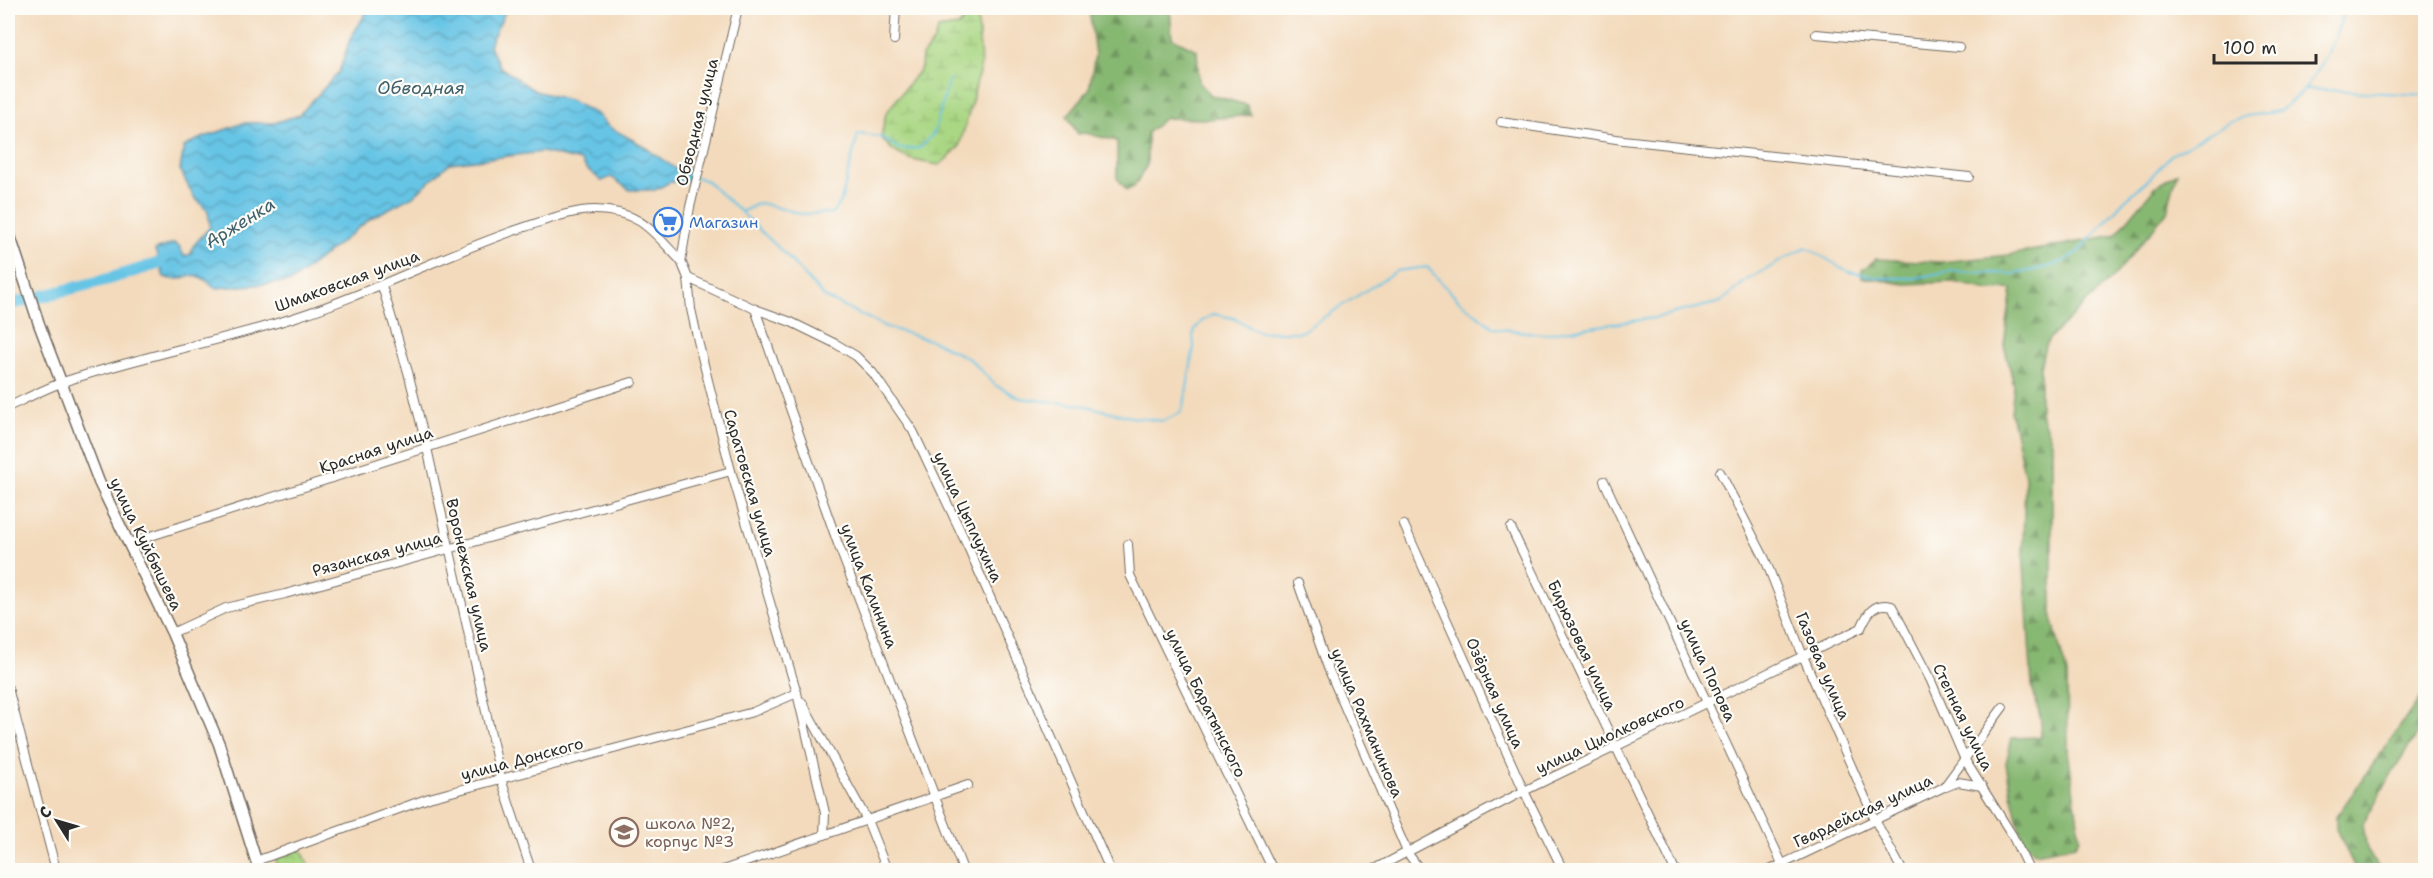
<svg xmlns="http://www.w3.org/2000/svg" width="2433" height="878" viewBox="0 0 2433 878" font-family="'Shantell Sans',sans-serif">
	<defs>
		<pattern id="forest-firs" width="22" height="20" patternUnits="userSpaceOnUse" patternTransform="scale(1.5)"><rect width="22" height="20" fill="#87b872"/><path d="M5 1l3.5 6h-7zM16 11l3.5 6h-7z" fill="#6f965e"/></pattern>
		<pattern id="wetland-marsh" width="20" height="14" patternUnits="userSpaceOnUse" patternTransform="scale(1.5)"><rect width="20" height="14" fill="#aad784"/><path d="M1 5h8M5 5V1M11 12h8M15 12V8" fill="none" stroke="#92b972"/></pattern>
		<pattern id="park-crowns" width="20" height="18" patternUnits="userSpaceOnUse" patternTransform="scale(1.5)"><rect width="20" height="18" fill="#aad784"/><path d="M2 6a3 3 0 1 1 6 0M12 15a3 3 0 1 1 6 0" fill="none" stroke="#92b972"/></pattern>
		<pattern id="water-waves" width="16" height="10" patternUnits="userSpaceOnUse" patternTransform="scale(1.5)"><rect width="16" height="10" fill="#66c4e5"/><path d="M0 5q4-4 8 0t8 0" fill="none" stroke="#549fba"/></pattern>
	</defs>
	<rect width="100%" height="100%" fill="#fdfcf7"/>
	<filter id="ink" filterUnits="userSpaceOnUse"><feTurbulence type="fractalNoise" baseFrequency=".0167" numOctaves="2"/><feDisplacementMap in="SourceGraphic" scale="12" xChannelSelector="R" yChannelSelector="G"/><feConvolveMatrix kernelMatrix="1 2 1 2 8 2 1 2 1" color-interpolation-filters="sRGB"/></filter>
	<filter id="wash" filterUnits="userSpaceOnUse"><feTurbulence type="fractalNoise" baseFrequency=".008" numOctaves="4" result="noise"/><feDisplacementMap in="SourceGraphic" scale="24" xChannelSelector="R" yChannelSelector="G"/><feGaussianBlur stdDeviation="1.35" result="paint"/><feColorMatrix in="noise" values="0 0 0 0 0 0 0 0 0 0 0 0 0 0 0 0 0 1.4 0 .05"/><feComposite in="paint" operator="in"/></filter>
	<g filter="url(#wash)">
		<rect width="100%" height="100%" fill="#f3dabc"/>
		<g fill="url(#forest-firs)" stroke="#59724e" stroke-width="1.5">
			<path d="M1089,8C1117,7 1143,11 1170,8L1172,38L1197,50L1199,82L1211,95L1247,105L1251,115L1208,119L1165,118L1147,133V165L1134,187L1127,190L1117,178V141L1085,133L1078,134L1067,116L1089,90L1095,55Z"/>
			<path d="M2177,173L2167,212L2115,275L2050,338L2045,345L2040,367V412L2052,442V618L2067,674L2068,751L2080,838L2075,845L2036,853L2023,842L2011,793L2006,763L2012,738L2041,737V720L2032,686L2023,549L2025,477L2011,413L2014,385L2004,345L2012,289L1989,290L1953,282L1905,284L1862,277V270L1876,259L1941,262L2009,255L2115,235L2155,187Z"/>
			<path d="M2425,691V723L2396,766L2363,825L2367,849L2380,870H2356L2336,829V817Z"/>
		</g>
		<path fill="url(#wetland-marsh)" stroke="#6a8158" stroke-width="1.5" d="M972,9L977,10L981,64L971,105L959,147L940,165C915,161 896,159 881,137L886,113L921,68L922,56L934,41L938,29L959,26Z"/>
		<path fill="url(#park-crowns)" stroke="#6a8158" stroke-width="1.5" d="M301,849L311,870H280L275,859Z"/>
		<path fill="url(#water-waves)" stroke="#487888" stroke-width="1.5" d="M369,8H507L489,45L500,67L535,91L569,100L597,114L609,127L640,144L676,169L687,167L692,175L687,181L670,182L655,190H630L611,177L602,181L587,169L581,161L542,152L450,163L413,196L371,218L291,282L216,288C185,262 191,286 164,277L155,250L174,243L179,246L184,256L191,254L193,246L210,227L208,211L194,197L180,170L184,147L197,140L243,123H274L299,115L339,72L350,39Z"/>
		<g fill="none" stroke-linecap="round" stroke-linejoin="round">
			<g stroke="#66c4e5" stroke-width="2">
				<path d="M2305,89L2329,53L2346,8"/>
				<path d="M691,175L707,181L741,212L785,254L824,297L886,327L936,342L971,360L995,385L1020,398L1082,405L1131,417L1163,421L1180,413L1184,405L1194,347L1193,336L1196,328L1202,321L1214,314L1233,318L1259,332H1301L1396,271L1427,267L1458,300L1494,328L1542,334L1654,318L1721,302L1747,280L1806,247L1849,272L1882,278H1916L1949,271L2015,274L2048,267L2064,261L2078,252L2124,201L2149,179L2171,155L2231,121L2247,116L2280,111L2305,89L2426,95"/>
				<path d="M741,212L760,203L802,214L832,213L841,201L858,134L881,137L900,149L920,148L934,133L949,80"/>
			</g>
			<path stroke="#66c4e5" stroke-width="12" d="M8,305L105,280L160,263"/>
		</g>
	</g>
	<g filter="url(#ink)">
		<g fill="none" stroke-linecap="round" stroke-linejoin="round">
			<g stroke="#71685e" stroke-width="10">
				<g id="street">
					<path d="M738,8L690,207L681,261L688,278L691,309L698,341L731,471L797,693L825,813L824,835"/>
					<path d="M1816,34L1959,47"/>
					<path d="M894,40L896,8"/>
					<path d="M1501,122L1623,140L1969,177"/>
					<path d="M688,278L755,309L791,322L836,344L856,356L873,373L913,431L968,547L1110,870"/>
					<path d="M382,286L408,372L427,448L501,779L531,870"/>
					<path d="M755,309L838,544L963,870"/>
					<path d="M8,407C27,398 46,388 66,381C140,356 218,342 293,318C372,293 446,253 525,227C547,220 572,210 595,210C641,211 652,231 681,261"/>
					<path d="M1720,472L1765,559L1803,656L1875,820L1902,870"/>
					<path d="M1604,481L1785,870"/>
					<path d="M1404,525L1524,791L1563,870"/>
					<path d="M1511,528L1675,870"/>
					<path d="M129,543L632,382"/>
					<path d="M1128,544L1130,575L1273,870"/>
					<path d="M1298,583L1328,668L1407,852L1420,870"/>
					<path d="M172,633L226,608L285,594L731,471"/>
					<path d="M8,688L56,870"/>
					<path d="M802,702L867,820L887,870"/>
					<path d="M1946,787L1958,782L1982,786"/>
					<path d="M256,861L429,798L753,712L797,693"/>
					<path d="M723,870L968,785"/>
					<path d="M1373,870L1524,791L1861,628C1867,614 1874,601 1892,606L1931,681L1965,760L2012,835L2029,870"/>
					<path d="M1770,870L1944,787L2003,707"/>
				</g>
			</g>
			<g stroke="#71685e" stroke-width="13">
				<path id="secondary" d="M8,230L39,324L99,482L172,633L219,744L259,870"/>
			</g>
			<use href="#street" stroke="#fff" stroke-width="8"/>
			<use href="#secondary" stroke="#fff" stroke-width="10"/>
		</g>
	</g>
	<defs>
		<g id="supermarket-ring" transform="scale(1.5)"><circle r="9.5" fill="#fdfcf7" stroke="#3f7fe0" stroke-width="1.5"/><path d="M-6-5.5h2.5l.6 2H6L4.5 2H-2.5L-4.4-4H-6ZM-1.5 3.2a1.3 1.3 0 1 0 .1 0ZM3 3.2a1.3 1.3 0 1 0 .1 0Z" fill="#3f7fe0"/></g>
		<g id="school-ring" transform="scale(1.5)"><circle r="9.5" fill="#fdfcf7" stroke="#8d6e63" stroke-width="1.5"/><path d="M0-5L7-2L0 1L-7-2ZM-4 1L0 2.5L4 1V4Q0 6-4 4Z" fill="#8d6e63"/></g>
	</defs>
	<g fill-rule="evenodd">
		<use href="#supermarket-ring" x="668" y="222"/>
		<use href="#school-ring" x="624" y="832"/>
	</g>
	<g text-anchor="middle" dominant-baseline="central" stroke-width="4.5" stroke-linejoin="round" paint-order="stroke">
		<g font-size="16" fill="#2b2b2b" stroke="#fdfcf7">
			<text transform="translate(697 122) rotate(-76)">Обводная улица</text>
			<text transform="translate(347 281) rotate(-20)">Шмаковская улица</text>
			<text transform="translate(376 450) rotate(-18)">Красная улица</text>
			<text transform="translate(750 483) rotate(74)">Саратовская улица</text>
			<text transform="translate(968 517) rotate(65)">улица Цыплухина</text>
			<text transform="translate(146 544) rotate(64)">улица Куйбышева</text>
			<text transform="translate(377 554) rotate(-15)">Рязанская улица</text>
			<text transform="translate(469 575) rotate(77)">Воронежская улица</text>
			<text transform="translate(869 586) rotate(69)">улица Калинина</text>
			<text transform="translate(1582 645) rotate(65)">Бирюзовая улица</text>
			<text transform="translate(1823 666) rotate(67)">Газовая улица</text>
			<text transform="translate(1708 670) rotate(65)">улица Попова</text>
			<text transform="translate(1495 693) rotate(66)">Озёрная улица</text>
			<text transform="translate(1206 703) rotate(64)">улица Баратынского</text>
			<text transform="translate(1963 717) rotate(64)">Степная улица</text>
			<text transform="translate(1367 723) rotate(67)">улица Рахманинова</text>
			<text transform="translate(1610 735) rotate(-25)">улица Циолковского</text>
			<text transform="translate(522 759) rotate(-15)">улица Донского</text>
			<text transform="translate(1863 811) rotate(-25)">Гвардейская улица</text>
		</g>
		<g font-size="16" fill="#366cbe" stroke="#fdfcf7" text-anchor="start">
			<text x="689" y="222">Магазин</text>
		</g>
		<g font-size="16" fill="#785e54" stroke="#fdfcf7" text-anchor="start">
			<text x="645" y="823">школа №2,<tspan x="645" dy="18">корпус №3</tspan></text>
		</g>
		<g font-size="18" font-style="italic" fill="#40616c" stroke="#fdfcf7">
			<text x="421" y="88">Обводная</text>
			<text transform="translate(240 223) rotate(-32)">Арженка</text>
		</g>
	</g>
	<rect width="2433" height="878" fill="none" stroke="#fdfcf7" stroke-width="30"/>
	<g transform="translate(57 821) rotate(307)" stroke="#fdfcf7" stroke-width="4.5" paint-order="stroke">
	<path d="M0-4.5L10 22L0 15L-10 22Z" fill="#2b2b2b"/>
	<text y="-9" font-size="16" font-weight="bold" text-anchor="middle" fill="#2b2b2b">С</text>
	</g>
	<path d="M2214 54v9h102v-9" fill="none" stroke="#2b2b2b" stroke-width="3"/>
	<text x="2223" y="54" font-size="18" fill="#2b2b2b" stroke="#fdfcf7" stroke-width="4.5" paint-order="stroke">100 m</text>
</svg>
